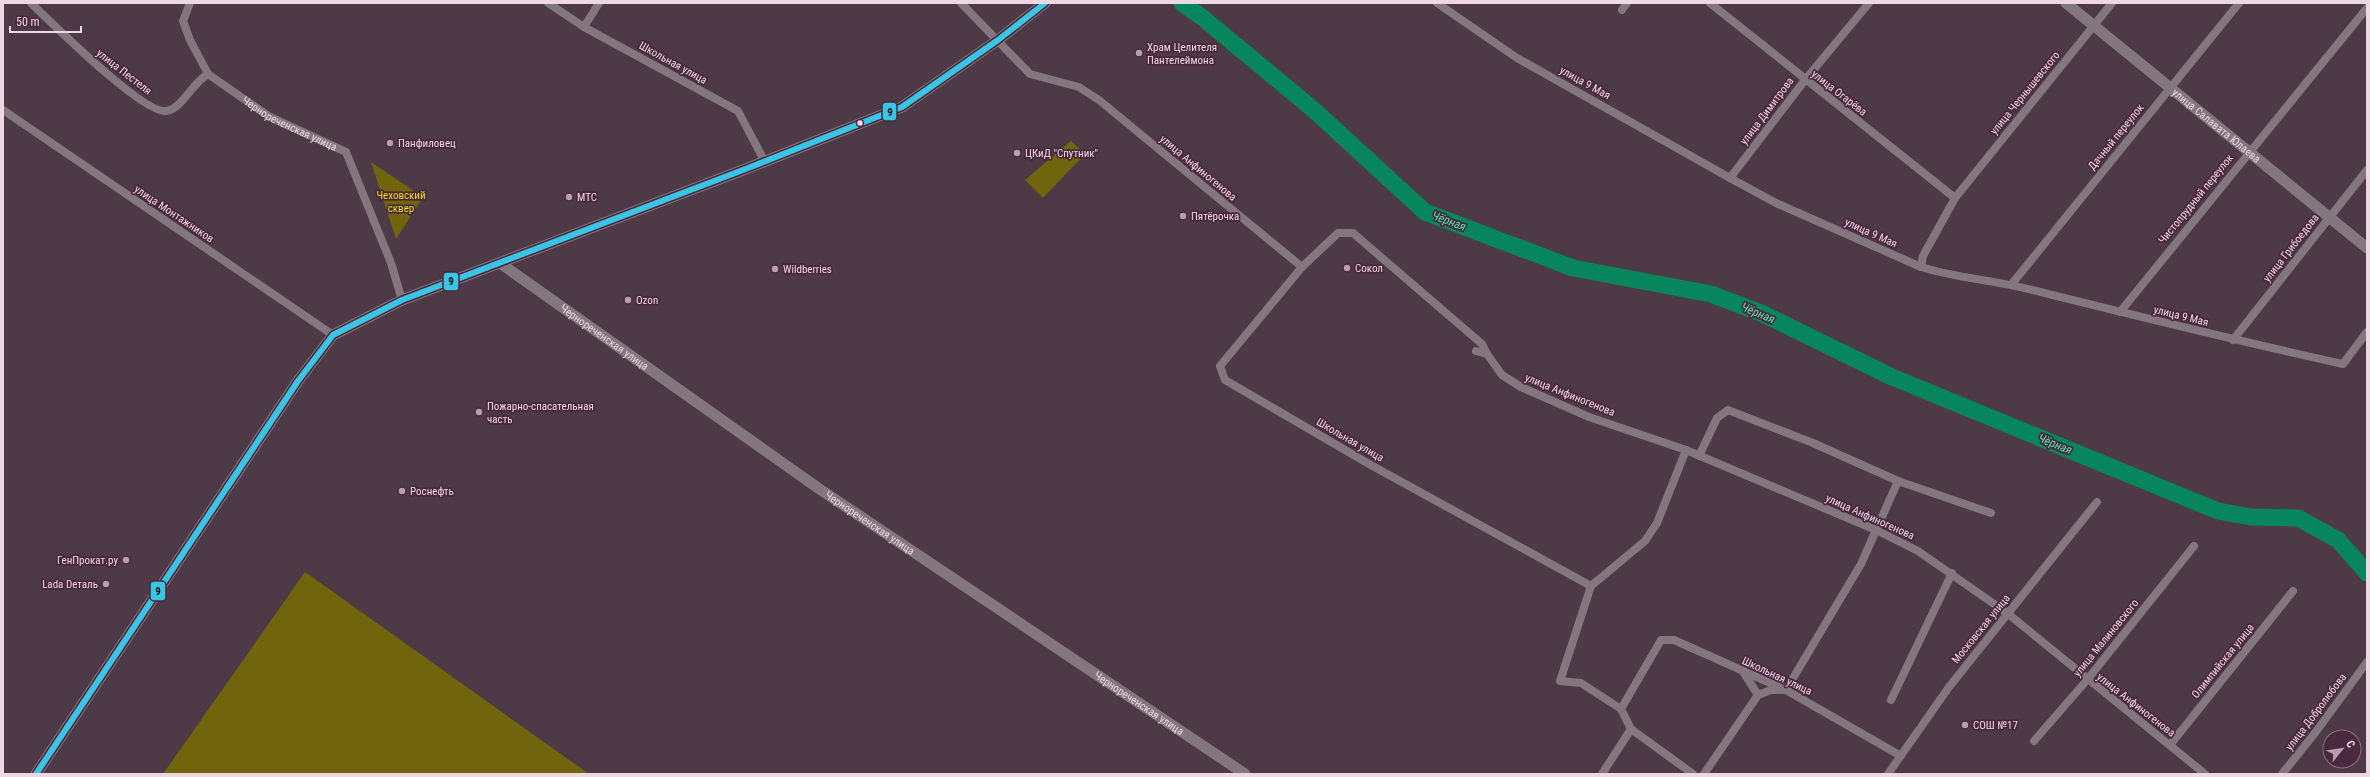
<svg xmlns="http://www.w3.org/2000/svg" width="2370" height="777" viewBox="0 0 2370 777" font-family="'Roboto Condensed',sans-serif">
	<rect width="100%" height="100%" fill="#4d3a46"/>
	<g fill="#70640c">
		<path d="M1071,141L1085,154L1043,198L1025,180Z"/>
		<path d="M371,162L423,197L396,239Z"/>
		<path d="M305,572L589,774H163Z"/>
	</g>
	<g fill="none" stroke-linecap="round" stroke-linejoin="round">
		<path stroke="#07865e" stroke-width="17" d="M1182,3L1203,18L1314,110L1425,212L1573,268L1711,294L1761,313L1892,377L2218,511L2251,517L2298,518L2338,540L2367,573"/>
		<g stroke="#84767f" stroke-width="8">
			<path d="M31,3C51,22 143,114 166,111C182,109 191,84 208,74"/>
			<path id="s1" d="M190,3L183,21L190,40L208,74L270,117L346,152L391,263L402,300"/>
			<path d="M548,3L584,27L738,111L765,162"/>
			<path d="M961,3L1030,74L1079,87L1099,100L1302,267L1338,233H1353L1482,344L1487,354L1502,375L1521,387L1589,417L1686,450L1876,530L1918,551L2007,613L2205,774"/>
			<path d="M1437,3L1517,58L1730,178L1776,203L1921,267C1956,278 1993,280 2028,289C2133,315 2237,341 2343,364L2367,332"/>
			<path d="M1710,3L1955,198"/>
			<path d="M1622,10L1627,3"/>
			<path d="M584,27L599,3"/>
			<path d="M3,110L333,335"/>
			<path d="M1730,178L1805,80L1869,3"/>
			<path d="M1302,267L1220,366L1225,380L1369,464L1591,586"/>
			<path d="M1921,267L1923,256L1955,198L2112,3"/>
			<path d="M2011,285L2239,3"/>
			<path d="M2120,312L2367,8"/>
			<path d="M2233,340L2367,170"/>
			<path d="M1476,351L1487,354"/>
			<path d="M1699,456L1717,418L1728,410L1813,443L1898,481L1991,513"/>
			<path d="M1744,673L1758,695"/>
			<path d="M1891,700L1952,573"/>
			<path d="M1621,709L1661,640H1674L1786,690L1901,756"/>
			<path d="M1631,729L1621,709L1581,683L1560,681L1591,586L1645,541L1657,523L1686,450"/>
			<path d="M2034,741L2087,680L2194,546"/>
			<path d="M2170,745L2293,591"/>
			<path d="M1602,774L1631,729L1693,774"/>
			<path d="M1704,774L1758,695L1771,690H1786L1861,564L1898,481"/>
			<path d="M1888,774L1949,687L2097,502"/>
			<path d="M2282,774L2315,733L2367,662"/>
		</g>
		<g stroke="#84767f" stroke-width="11">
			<path id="s2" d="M2066,3L2367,248"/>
			<path id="s3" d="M500,263L818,488L1245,774"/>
			<path d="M36,774L298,381L333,335L402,300L743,170L902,107L998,40L1045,3"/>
		</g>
		<g stroke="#4a283d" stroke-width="9">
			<path id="bus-1" d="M36,774L298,381L333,335L402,300L743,170L902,107L998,40L1045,3"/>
		</g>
		<use href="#bus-1" stroke="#3ac5e4" stroke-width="6"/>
	</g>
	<g fill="#b5a0ac" stroke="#4a283d" stroke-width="1.5">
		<circle cx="1139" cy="53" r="4"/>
		<circle cx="390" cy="143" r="4"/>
		<circle cx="1017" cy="153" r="4"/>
		<circle cx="569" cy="197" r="4"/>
		<circle cx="1183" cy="216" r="4"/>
		<circle cx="1347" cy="268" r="4"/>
		<circle cx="775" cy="269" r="4"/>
		<circle cx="628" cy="300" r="4"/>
		<circle cx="479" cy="412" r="4"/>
		<circle cx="402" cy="491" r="4"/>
		<circle cx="126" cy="560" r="4"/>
		<circle cx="106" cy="584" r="4"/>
		<circle cx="1965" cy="725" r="4"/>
	</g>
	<circle fill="#edd7e3" stroke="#4a283d" stroke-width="1.5" cx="860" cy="123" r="3.5"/>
	<g text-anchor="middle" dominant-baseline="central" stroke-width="3.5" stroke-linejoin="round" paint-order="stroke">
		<g font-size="11" fill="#edd7e3" stroke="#4a283d" text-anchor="start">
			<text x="1147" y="47">Храм Целителя<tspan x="1147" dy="13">Пантелеймона</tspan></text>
			<text x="398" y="143">Панфиловец</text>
			<text x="1025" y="153">ЦКиД "Спутник"</text>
			<text x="577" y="197">МТС</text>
			<text x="1191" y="216">Пятёрочка</text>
			<text x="1355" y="268">Сокол</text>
			<text x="783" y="269">Wildberries</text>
			<text x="636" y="300">Ozon</text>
			<text x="487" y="406">Пожарно-спасательная<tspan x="487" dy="13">часть</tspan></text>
			<text x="410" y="491">Роснефть</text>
			<text x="118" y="560" text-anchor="end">ГенПрокат.ру</text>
			<text x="98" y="584" text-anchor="end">Lada Dеталь</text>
			<text x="1973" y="725">СОШ №17</text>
		</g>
		<g font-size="11" fill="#edd7e3" stroke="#4a283d">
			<text transform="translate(673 63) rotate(29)">Школьная улица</text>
			<text transform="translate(124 72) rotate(38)">улица Пестеля</text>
			<text transform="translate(1585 83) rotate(29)">улица 9 Мая</text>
			<text transform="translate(1839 93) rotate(38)">улица Огарёва</text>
			<text transform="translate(2025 93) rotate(-51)">улица Чернышевского</text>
			<text transform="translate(1767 111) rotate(-53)">улица Димитрова</text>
			<text stroke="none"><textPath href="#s1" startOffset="174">Чернореченская улица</textPath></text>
			<text stroke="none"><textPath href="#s2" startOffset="194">улица Салавата Юлаева</textPath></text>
			<text transform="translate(2116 137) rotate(-51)">Дачный переулок</text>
			<text transform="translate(1198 168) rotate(40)">улица Анфиногенова</text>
			<text transform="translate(2196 199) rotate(-51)">Чистопрудный переулок</text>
			<text transform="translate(174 214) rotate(34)">улица Монтажников</text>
			<text transform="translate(1871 233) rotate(24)">улица 9 Мая</text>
			<text transform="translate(2291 248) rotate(-52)">улица Грибоедова</text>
			<text transform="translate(2181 316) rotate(14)">улица 9 Мая</text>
			<text stroke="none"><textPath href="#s3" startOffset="128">Чернореченская улица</textPath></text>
			<text transform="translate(1570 395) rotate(22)">улица Анфиногенова</text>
			<text transform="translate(1350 440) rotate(30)">Школьная улица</text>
			<text transform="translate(1870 517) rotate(24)">улица Анфиногенова</text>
			<text stroke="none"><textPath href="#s3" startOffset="452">Чернореченская улица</textPath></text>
			<text transform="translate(1981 629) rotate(-51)">Московская улица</text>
			<text transform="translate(2106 638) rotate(-51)">улица Малиновского</text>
			<text transform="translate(2223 661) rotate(-51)">Олимпийская улица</text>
			<text transform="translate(1777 676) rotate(25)">Школьная улица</text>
			<text stroke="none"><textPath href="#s3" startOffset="776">Чернореченская улица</textPath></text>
			<text transform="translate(2136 705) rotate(38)">улица Анфиногенова</text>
			<text transform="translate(2316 712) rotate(-53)">улица Добролюбова</text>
		</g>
		<g font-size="11" fill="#f5df0c" stroke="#4a283d">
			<text x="401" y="195">Чеховский<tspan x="401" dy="13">сквер</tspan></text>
		</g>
		<g font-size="12" font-style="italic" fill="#58e4a9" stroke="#4a283d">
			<text transform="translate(1449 221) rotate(21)">Чёрная</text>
			<text transform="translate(1758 313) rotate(23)">Чёрная</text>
			<text transform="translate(2055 444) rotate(22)">Чёрная</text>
		</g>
	</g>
	<g stroke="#4a283d" stroke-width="1.5">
		<rect x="882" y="102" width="15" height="19" rx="4" fill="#3ac5e4"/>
		<rect x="443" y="272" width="16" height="19" rx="4" fill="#3ac5e4"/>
		<rect x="150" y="581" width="16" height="20" rx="4" fill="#3ac5e4"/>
	</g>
	<g font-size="11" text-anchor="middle" font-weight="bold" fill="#111">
		<text x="890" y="116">9</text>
		<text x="451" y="285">9</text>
		<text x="158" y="595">9</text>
	</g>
	<rect width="2370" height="777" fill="none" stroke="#edd7e3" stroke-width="8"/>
	<g transform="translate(2342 749) rotate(60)"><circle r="19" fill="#4a283d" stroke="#8b6e7f"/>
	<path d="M0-3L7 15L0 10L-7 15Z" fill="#b5a0ac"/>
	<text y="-6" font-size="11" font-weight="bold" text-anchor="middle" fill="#edd7e3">С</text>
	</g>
	<path d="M10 26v6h71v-6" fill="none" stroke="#edd7e3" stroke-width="2"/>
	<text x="16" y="26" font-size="12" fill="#edd7e3" stroke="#4a283d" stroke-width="3" paint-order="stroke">50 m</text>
</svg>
